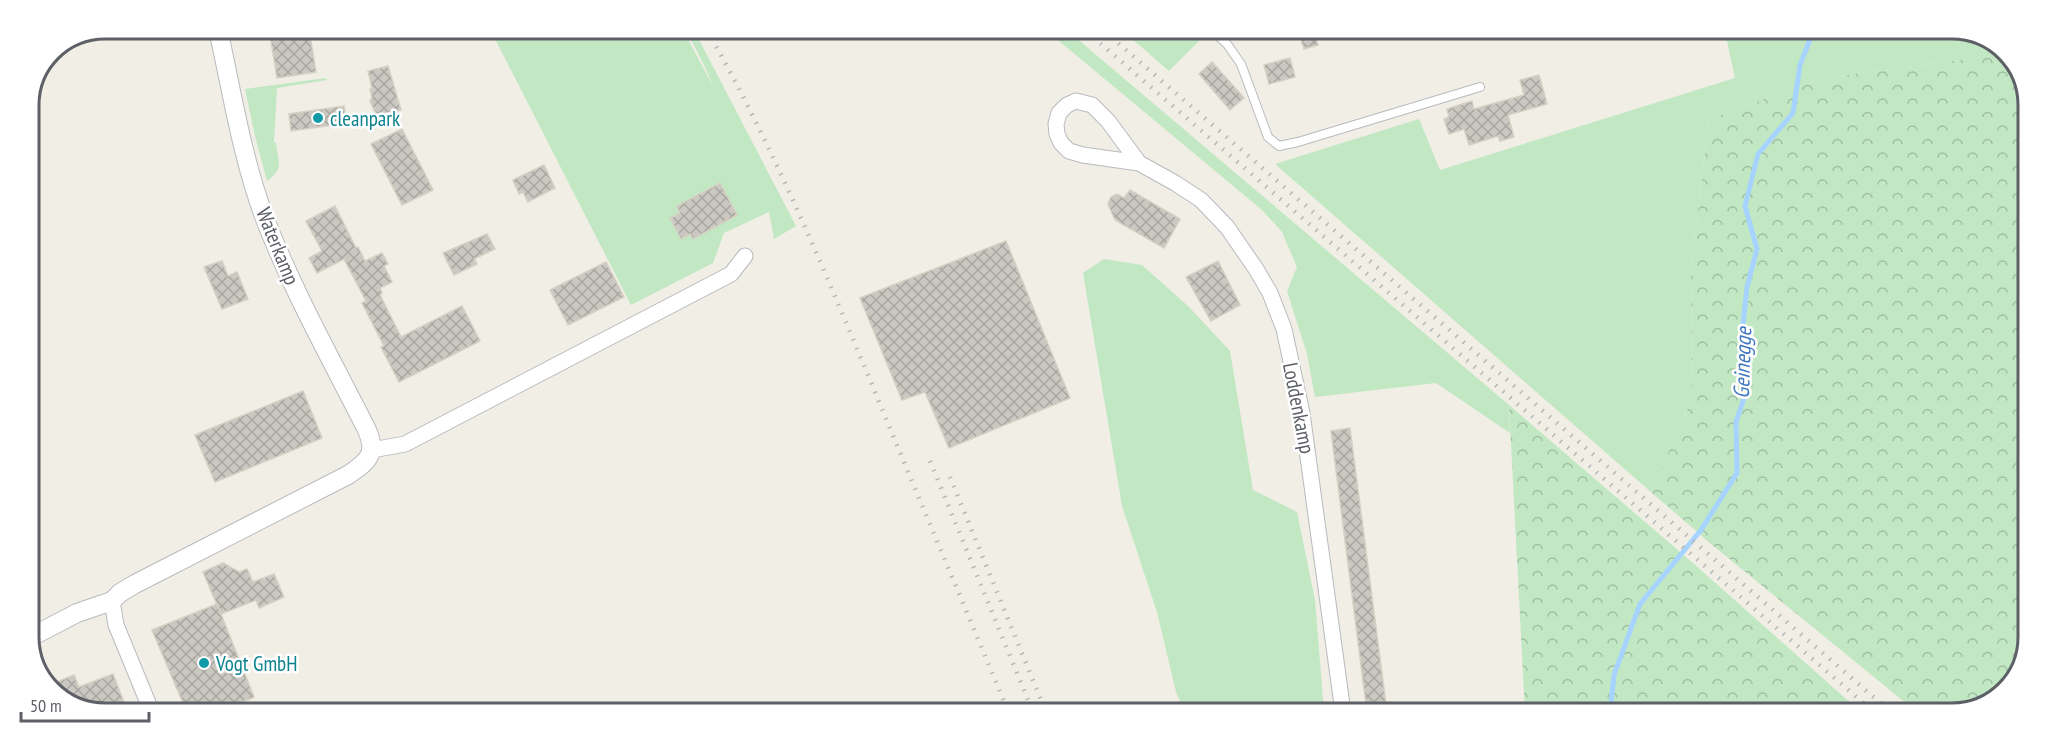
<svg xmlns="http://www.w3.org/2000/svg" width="2057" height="742" viewBox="0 0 2057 742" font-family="'PT Sans Narrow',sans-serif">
	<defs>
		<pattern id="forest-crowns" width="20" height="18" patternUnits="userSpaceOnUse" patternTransform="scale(1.5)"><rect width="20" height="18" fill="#c1e8c3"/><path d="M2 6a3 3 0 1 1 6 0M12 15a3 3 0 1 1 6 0" fill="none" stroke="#a0bfa2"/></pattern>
		<pattern id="building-cross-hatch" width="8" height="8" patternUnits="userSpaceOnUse" patternTransform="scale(1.5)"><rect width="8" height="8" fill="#cbc8c2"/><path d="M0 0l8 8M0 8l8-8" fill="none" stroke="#a8a6a1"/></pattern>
	</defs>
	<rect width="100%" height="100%" fill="#f0eee5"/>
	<g fill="#c1e8c3">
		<path d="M499,29L683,30L713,86L704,65L686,30H694L796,226L774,239L769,212L724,233L713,263L631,305L492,33Z"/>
		<path d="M1047,31H1068L1509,405L1510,433L1436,383L1315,397L1307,354L1287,291L1297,267L1282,232L1262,210Z"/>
		<path d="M1123,31H1197L1204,36L1169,71Z"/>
		<path d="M1725,32H1976L2006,54L1823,78L1709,119L1691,270L1692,399L1651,492L1275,164L1419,119L1440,170L1735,78Z"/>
		<path d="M326,78L327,80L277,88L274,142L276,143C278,163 285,167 267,181L255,136L245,89Z"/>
		<path d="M1104,259L1142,265L1188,306L1230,351L1253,490L1297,512L1315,600L1324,712H1185L1176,692L1157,612L1122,506L1083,273Z"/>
	</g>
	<g fill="url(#forest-crowns)">
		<path d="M2006,54L2012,58L2028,100L2025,661L1998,698L1952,713H1918L1711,544L1651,492L1692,399L1691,270L1709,119L1823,78Z"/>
		<path d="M1509,405L1693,563L1862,713H1525Z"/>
	</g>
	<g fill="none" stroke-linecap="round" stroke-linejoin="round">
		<path stroke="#a6d3ff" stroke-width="5" d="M1610,713L1614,675L1640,604L1701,530L1737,473L1736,422L1744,398L1740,353L1747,287L1757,249L1745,206L1758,154L1793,113L1800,65L1813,32"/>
	</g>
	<g fill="url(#building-cross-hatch)" stroke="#d5d0c3" stroke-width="1.5">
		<path d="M269,29H309L316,72L277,78Z"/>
		<path d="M1298,31H1314L1318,45L1304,49Z"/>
		<path d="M1290,58L1295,77L1269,84L1264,65Z"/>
		<path d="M1212,62L1244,98L1230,110L1199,74Z"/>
		<path d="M388,66L401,110L377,116L370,101L372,97L370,89L372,88L368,71Z"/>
		<path d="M1539,75L1547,104L1508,115L1514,137L1500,141L1498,136L1469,145L1464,129L1449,134L1444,119L1449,117L1447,109L1472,101L1474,109L1524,95L1520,80Z"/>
		<path d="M344,106L347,123L291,131L289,114Z"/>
		<path d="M402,129L433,190L402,205L371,144Z"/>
		<path d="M544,165L555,188L528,202L523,192L519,194L513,180Z"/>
		<path d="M720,183L737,215L693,239L690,234L681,239L670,218L680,213L677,206Z"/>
		<path d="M1130,190L1180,219L1164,248L1115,220L1108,204L1111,197L1117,194L1124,198Z"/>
		<path d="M335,206L356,248L358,247L365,261L382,253L388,264L384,266L392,282L380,288L382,293L380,295L401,337L462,306L480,341L399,382L381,347L384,346L362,303L366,301L344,259L317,273L309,258L322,251L306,221Z"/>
		<path d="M487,234L495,249L474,259L477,264L454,275L443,253Z"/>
		<path d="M1006,241L1070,398L949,448L925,392L902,400L860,298Z"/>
		<path d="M222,261L228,276L237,272L248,299L222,309L204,267Z"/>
		<path d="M1218,261L1240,305L1211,321L1186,277Z"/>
		<path d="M606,262L624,297L568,325L550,290Z"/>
		<path d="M303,391L322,438L215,482L195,435Z"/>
		<path d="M1350,428L1387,712H1367L1331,431Z"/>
		<path d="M223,563L239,572L247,569L253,582L274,574L284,597L259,608L256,600L221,614L203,572Z"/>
		<path d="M217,604L254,697L224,710H186L152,630Z"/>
		<path d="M113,674L127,710H81L47,686L74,675L79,687Z"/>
	</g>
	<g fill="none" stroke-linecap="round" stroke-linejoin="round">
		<g stroke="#b8babf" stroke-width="10">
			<path id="service" d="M1213,31L1227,44L1241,64L1268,137L1279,146L1298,142L1480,87"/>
		</g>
		<g stroke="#b8babf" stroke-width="17">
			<g id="minor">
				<path d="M1139,163L1083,155L1069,151L1061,143L1057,134L1056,124L1059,113L1067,105L1076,101L1092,105L1108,121L1139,163L1175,183L1201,200L1227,227L1256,269L1270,293L1284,329L1302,413L1343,712"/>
				<path d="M372,450L405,444L731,274L745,256"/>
				<path d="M112,601L116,625L151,710"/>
			</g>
		</g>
		<g stroke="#b8babf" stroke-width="20">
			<path id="tertiary" d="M29,638L77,613L112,601L120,593L135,584L348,475C369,461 378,453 366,428C331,359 293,291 265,219C242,158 232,92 218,29"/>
		</g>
		<use href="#service" stroke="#fff" stroke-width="8"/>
		<use href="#minor" stroke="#fff" stroke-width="15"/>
		<use href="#tertiary" stroke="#fff" stroke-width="18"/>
		<g stroke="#b6b7b7" stroke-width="4.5" stroke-dasharray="1.5 8" stroke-linecap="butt">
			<path d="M707,30C773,146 824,269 875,392C919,499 964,605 1008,711"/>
			<path d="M1086,31L1875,713"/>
			<path d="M1104,31L1892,713"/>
			<path d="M930,461L1033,712"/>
			<path d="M950,477L1046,712"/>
		</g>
	</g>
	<g fill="#0f9aa8" stroke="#fff" stroke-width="2">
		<circle cx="318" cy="118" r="6"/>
		<circle cx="204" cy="663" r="6"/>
	</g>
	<g text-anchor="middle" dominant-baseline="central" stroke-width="5" stroke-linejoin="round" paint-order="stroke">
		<g font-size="21" fill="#0d838f" stroke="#fff" text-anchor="start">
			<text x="330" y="118">cleanpark</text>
			<text x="216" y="663">Vogt GmbH</text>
		</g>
		<g font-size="21" fill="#5d6066" stroke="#fff">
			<text transform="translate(278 246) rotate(68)">Waterkamp</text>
			<text transform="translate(1299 408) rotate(79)">Loddenkamp</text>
		</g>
		<g font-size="22" font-style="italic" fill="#4077bf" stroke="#fff">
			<text transform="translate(1742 363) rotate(-88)">Geinegge</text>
		</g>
	</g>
	<path d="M0 0H2057V742H0ZM105 39H1952A66 66 0 0 1 2018 105V637A66 66 0 0 1 1952 703H105A66 66 0 0 1 39 637V105A66 66 0 0 1 105 39Z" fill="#fff" fill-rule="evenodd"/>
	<path fill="none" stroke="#5d6066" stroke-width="3" d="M105 39H1952A66 66 0 0 1 2018 105V637A66 66 0 0 1 1952 703H105A66 66 0 0 1 39 637V105A66 66 0 0 1 105 39Z"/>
	<path d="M21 712v9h128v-9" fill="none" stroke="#5d6066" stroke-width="3"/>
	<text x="30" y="712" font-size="18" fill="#5d6066" stroke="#ffffff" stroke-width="4.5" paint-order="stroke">50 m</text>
</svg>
